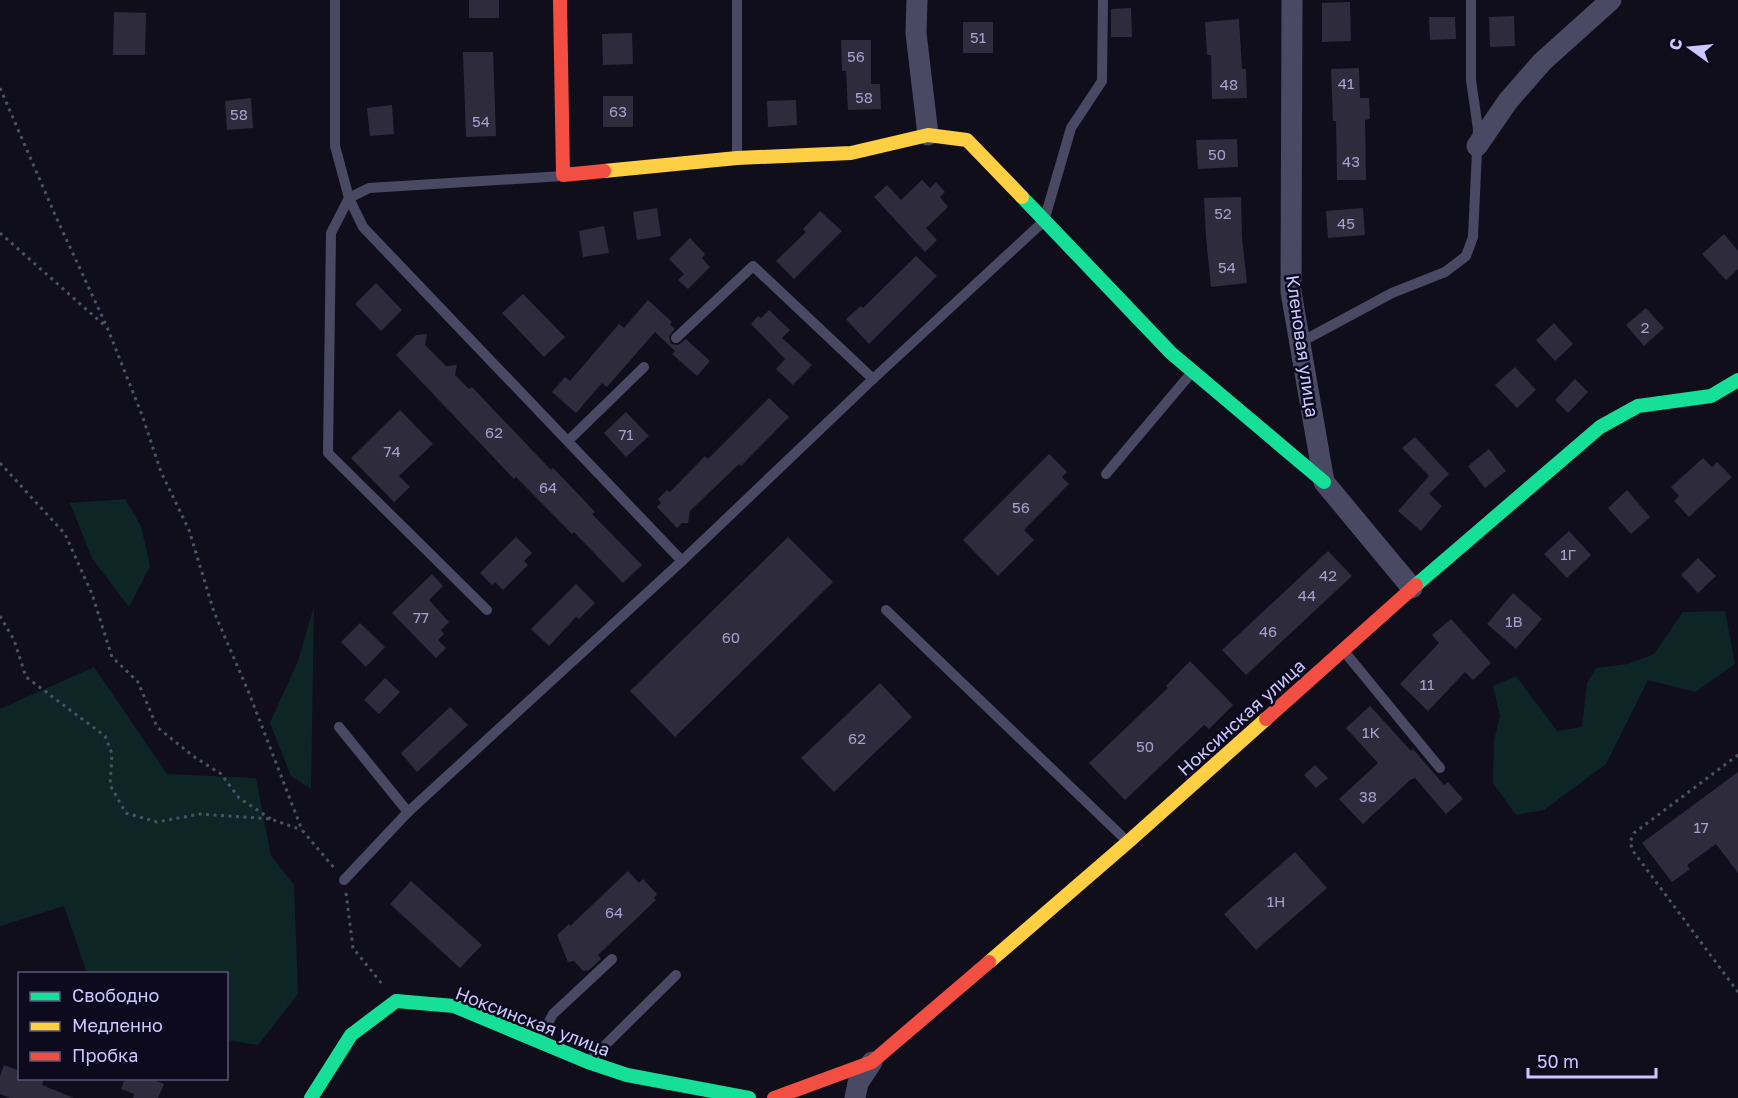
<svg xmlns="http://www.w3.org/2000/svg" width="1738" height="1098" viewBox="0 0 1738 1098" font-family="'Golos Text',sans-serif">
	<rect width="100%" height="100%" fill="#100e1a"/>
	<g fill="#0d2525">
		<path d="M125,499L141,526L150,566L129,607L92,558L70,503Z"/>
		<path d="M314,606L311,789L291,776L270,723L298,661Z"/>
		<path d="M1725,611L1735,664L1695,692L1648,680L1606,764L1544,810L1516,815L1493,783L1494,740L1500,716L1493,686L1516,676L1557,731L1582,727L1587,683L1596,668L1628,664L1654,654L1683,612Z"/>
		<path d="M94,667L167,774L256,778L271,856L294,885L298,994L258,1045L227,1040L226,974L87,973L64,906L0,926V709Z"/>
	</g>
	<g fill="#2e2b3d">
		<rect x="469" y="0" width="30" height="18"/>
		<path d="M1350,2L1351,41L1322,42V3Z"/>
		<path d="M1131,8L1132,37H1111V9Z"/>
		<path d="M114,12L146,13L145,55H113Z"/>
		<path d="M1514,16L1515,46L1490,47L1489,17Z"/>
		<path d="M1429,17H1455L1456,39L1430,40Z"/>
		<path d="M1239,19L1242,69H1246L1247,98L1212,99L1211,55H1207L1205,22Z"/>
		<rect x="963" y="22" width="30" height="31"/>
		<path d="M632,33L633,64L603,65L602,34Z"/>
		<path d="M841,40H871V84H880L881,109L848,110L846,71H842Z"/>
		<path d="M463,52H493L496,136L466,137Z"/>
		<path d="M1359,68L1360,98H1369L1370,119L1365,120L1366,180H1337L1336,121H1333L1331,69Z"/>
		<rect x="603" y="96" width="30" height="31"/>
		<path d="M251,98L253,128L227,130L225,101Z"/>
		<path d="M796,100L797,125L768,127L767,101Z"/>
		<path d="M392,105L394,134L370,136L367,108Z"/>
		<path d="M1237,139L1238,167L1198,169L1196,140Z"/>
		<path d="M922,180L930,188L936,182L945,192L940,197L948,207L926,228L937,240L925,252L874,197L887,185L901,200Z"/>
		<path d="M1241,197L1242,237L1247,283L1211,287L1206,237L1204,198Z"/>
		<path d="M657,208L661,236L637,240L633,212Z"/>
		<path d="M1363,208L1365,235L1328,238L1326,211Z"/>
		<path d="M820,211L842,231L794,279L776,261L806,232L803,229Z"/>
		<path d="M604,226L609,253L583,257L579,231Z"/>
		<path d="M1724,234L1738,251V269L1726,280L1702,254Z"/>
		<path d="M690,238L705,254L702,258L710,267L688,289L678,280L684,274L669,259Z"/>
		<path d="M916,256L937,276L869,344L846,319L861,306L863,308Z"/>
		<path d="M376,283L402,310L381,331L355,304Z"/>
		<path d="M523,294L565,337L544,357L502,313Z"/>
		<path d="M648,300L672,322L670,325L675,329L669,336L671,344L678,345L686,339L710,361L697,376L672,354L675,351L655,332L607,387L602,383L576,413L552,392L565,377L570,381L619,324L624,328Z"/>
		<path d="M1646,308L1664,328L1644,346L1626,325Z"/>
		<path d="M769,310L790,330L782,338L812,365L793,385L776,369L785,359L751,324L758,316L761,318Z"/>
		<path d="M1554,323L1573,344L1555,361L1536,340Z"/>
		<path d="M427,334L425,345L446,366L457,365L455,375L469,389L472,387L551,470L553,468L582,498L595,512L592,514L642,565L623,583L574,532L572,534L516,477L514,479L396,355L416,335Z"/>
		<path d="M1515,367L1536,390L1517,408L1495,385Z"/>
		<path d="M1575,379L1588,392L1568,413L1555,400Z"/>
		<path d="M769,398L789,417L741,466L739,464L690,511L688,523H682L677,528L657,507L661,503L658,499L667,490L670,492L705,456L708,459Z"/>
		<path d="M400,410L433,444L399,476L410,487L394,502L351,458Z"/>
		<path d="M626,412L649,436L626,457L604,433Z"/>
		<path d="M1415,437L1449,474L1429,494L1442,506L1421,531L1398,511L1429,476L1402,448Z"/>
		<path d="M1489,449L1506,471L1485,488L1468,466Z"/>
		<path d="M1049,454L1067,472L1062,477L1069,484L1024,530L1034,540L998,576L963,540Z"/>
		<path d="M1703,458L1712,467L1717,462L1732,477L1689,517L1674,501L1679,496L1671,487Z"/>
		<path d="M1627,490L1650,517L1631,534L1608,508Z"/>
		<path d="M1569,531L1591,555L1567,578L1544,554Z"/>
		<path d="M516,537L532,553L524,561L528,565L503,590L495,582L492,585L480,573Z"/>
		<path d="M788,537L833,582L675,737L630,691Z"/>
		<path d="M1328,551L1352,576L1246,675L1222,650Z"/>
		<path d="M1698,558L1716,576L1698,593L1681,575Z"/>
		<path d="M432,574L443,586L429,600L449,622L441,630L444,634L438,640L446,648L436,658L392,613Z"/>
		<path d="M576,584L595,603L579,619L576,617L549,646L531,629Z"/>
		<path d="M1513,593L1542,619L1516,649L1487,624Z"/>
		<path d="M1451,619L1491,663L1473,680L1465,672L1428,711L1400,684L1439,643L1432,635Z"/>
		<path d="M360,623L385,647L366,667L341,642Z"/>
		<path d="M1190,661L1233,705L1209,729L1204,725L1125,800L1089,763L1168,688L1166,686Z"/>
		<path d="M385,678L400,692L379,714L364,700Z"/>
		<path d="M880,683L912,717L834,792L801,758Z"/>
		<path d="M1370,706L1411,751L1413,749L1444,785L1448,782L1463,799L1446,814L1415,778L1410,780L1363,824L1339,799L1378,763L1346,728Z"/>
		<path d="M450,707L468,725L417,772L401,753Z"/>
		<path d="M1315,765L1328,778L1316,788L1304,775Z"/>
		<path d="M1738,772V873L1716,844L1687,865L1690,869L1672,882L1642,843Z"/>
		<path d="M1295,852L1327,888L1256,950L1224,914Z"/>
		<path d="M628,871L639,883L643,879L657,894L654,898L656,900L598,955L601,959L589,970L583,971L574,961L568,962L557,935L569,924L570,926Z"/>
		<path d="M411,881L482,945L460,968L390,904Z"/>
		<path d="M4,1065L20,1071V1078H44L42,1085L74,1098H10L0,1094V1076Z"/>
		<path d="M125,1078H150L164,1084L158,1098H133L134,1094L121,1089Z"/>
	</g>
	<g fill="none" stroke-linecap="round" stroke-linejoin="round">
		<g stroke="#455565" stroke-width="3" stroke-dasharray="3 4.5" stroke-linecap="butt">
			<path d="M0,88L56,217L107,327L142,415L161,472L189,530L214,612L249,693L302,830L335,869"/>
			<path d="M0,233L104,325"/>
			<path d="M0,463L65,534L92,594L112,657L138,682L157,727L193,756L221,774L239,798L271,819"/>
			<path d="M0,616L14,640L26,677L105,736L112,754L110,785L126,813L157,822L200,814L271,819L302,830"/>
			<path d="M1738,755L1634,833L1630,842L1633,851L1738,992"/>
			<path d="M346,893L353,948L382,984"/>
		</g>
		<g stroke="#4a4963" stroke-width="10">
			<path d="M335,0V146L349,198L363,227L682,561"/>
			<path d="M737,158V0"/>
			<path d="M676,338L753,266L873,379"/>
			<path d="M1301,342L1392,293L1445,272L1466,256L1473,237L1478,129L1471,80V0"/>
			<path d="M569,440L644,367"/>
			<path d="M1106,474L1193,371"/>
			<path d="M487,610L328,453L331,233L349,198L369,188L563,176"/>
			<path d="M886,610L1128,842"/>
			<path d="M1343,650L1440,768"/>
			<path d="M339,727L408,812"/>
			<path d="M344,880L408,812L682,561L873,379L1044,221L1071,128L1102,81L1103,0"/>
			<path d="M539,1040L553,1014L612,959"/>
			<path d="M589,1061L676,975"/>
		</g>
		<g stroke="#4a4963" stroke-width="21">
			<path d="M917,0L916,33L928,135"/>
			<path d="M1292,0L1291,292L1324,482L1412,588"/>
			<path d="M1477,146L1508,101L1542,62L1611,0"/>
			<path d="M855,1098L858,1083L872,1062"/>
		</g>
		<g stroke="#16e098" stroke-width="14">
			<path d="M1022,197L1171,353L1324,482"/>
			<path d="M1416,585L1600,427L1638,406L1711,396L1738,380"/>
			<path d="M311,1098L351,1035L396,1001L454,1006L588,1062L627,1075L749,1098"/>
		</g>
		<g stroke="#ffcf43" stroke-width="14">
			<path d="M604,171L737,158L851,153L928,135L967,140L1022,197"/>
			<path d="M989,962L1128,842L1266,719"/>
		</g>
		<g stroke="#f24e42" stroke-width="14">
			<path d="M560,0L563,175L604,171"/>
			<path d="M1266,719L1416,585"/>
			<path d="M774,1098L872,1062L989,962"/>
		</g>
	</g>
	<g text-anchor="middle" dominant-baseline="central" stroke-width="5" stroke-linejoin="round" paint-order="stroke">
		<g font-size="15" fill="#a5a0ce">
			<text x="978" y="37">51</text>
			<text x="856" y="56">56</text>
			<text x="1346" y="83">41</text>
			<text x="1229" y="84">48</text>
			<text x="864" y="97">58</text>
			<text x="618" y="111">63</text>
			<text x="239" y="114">58</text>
			<text x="481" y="121">54</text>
			<text x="1217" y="154">50</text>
			<text x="1351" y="161">43</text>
			<text x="1223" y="213">52</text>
			<text x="1346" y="223">45</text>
			<text x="1227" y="267">54</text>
			<text x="1645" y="327">2</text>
			<text x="494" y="432">62</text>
			<text x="626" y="434">71</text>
			<text x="392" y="451">74</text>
			<text x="548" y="487">64</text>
			<text x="1021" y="507">56</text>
			<text x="1568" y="554">1Г</text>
			<text x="1328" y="575">42</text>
			<text x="1307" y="595">44</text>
			<text x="421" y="617">77</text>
			<text x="1514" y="621">1В</text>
			<text x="1268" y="631">46</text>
			<text x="731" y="637">60</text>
			<text x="1427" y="684">11</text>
			<text x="1371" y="732">1К</text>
			<text x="857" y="738">62</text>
			<text x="1145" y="746">50</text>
			<text x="1368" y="796">38</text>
			<text x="1701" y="827">17</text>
			<text x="1276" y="901">1Н</text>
			<text x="614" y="912">64</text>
		</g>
		<g font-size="18" fill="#cdc7ff" stroke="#0d0a1e">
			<text transform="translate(1303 346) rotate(82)">Кленовая улица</text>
			<text transform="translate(1241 717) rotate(-42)">Ноксинская улица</text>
			<text transform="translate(533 1021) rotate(21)">Ноксинская улица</text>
		</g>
	</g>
	<rect x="18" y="972" width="210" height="108" fill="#0d0a1e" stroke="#5a5678" stroke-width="1.5"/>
	<rect x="30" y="992" width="30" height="9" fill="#16e098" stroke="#5a5678" stroke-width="1.5"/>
	<text x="72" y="1002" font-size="18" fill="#cdc7ff">Свободно</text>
	<rect x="30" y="1022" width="30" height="9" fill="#ffcf43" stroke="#5a5678" stroke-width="1.5"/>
	<text x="72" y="1032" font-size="18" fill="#cdc7ff">Медленно</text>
	<rect x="30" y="1052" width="30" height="9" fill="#f24e42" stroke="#5a5678" stroke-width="1.5"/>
	<text x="72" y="1062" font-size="18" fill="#cdc7ff">Пробка</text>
	<g transform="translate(1690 48) rotate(285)" stroke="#0d0a1e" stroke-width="4.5" paint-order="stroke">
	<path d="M0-4.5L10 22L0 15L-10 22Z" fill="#cdc7ff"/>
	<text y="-9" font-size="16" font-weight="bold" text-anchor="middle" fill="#cdc7ff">С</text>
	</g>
	<path d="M1528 1068v9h128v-9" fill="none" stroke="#cdc7ff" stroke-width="3"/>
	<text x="1537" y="1068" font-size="18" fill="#cdc7ff" stroke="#0d0a1e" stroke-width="4.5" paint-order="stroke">50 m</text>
</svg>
